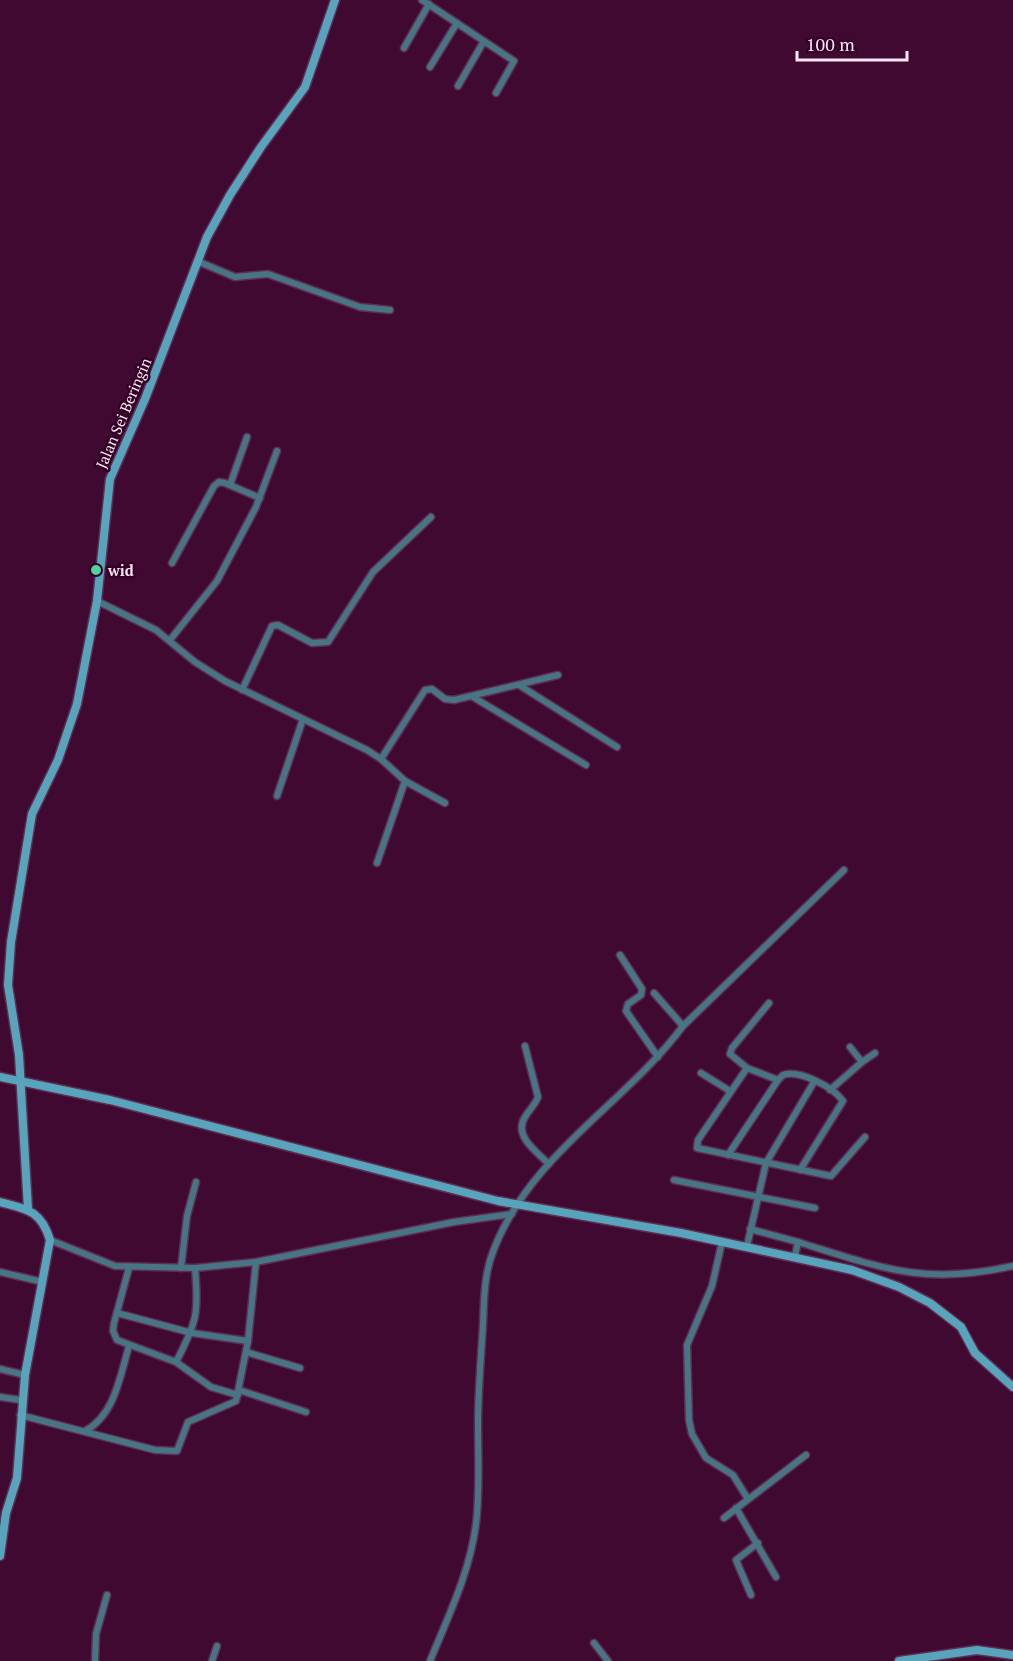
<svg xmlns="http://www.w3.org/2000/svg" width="1013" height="1661" viewBox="0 0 1013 1661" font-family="'PT Serif',serif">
	<rect width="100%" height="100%" fill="#400932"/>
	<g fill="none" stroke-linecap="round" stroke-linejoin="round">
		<g stroke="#5e2d51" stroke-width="9">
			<g id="street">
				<path d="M422,0L514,61L496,93"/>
				<path d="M404,48L429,4"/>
				<path d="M430,67L457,23"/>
				<path d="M458,86L484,41"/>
				<path d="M197,261L235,277L268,274L360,307L390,310"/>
				<path d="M230,485L247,437"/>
				<path d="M172,563L214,486L219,482L225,483L260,498"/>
				<path d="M97,601L156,630L195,662L225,681L367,750L381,759L425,690L432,689L445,699L454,700L558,675"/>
				<path d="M170,640L217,581L256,507L277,451"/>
				<path d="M519,685L617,747"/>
				<path d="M242,690L272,626L278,625L312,643L328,642L373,572L431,517"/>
				<path d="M473,697L586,765"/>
				<path d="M381,759L405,781L445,803"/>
				<path d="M277,796L303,719"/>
				<path d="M377,863L405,781"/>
				<path d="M620,955L642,989L641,995L628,1004L626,1011L658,1057"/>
				<path d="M769,1003L732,1048L730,1054L747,1068L778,1080"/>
				<path d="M683,1026L844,870"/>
				<path d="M525,1046L538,1097C535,1105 529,1110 525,1117C513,1136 537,1152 549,1164"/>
				<path d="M862,1062L875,1053"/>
				<path d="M747,1068L698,1140L697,1148L831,1176L865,1137"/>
				<path d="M701,1073L730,1091"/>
				<path d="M830,1090L862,1062L850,1047"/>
				<path d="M728,1155L778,1080L783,1075C799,1069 833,1087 843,1101L800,1170"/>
				<path d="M674,1180L815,1208"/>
				<path d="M750,1229L798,1242L795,1256"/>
				<path d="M50,1240L115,1266L195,1268L256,1262L454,1222L512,1214"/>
				<path d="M722,1242L712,1286L687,1345L689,1420L692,1434L706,1458L733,1475L748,1499"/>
				<path d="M798,1242C882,1268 924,1286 1013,1266"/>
				<path d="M747,1246L766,1163L814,1082"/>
				<path d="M129,1268L114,1323L113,1331L117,1340L176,1362L211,1387L238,1395"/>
				<path d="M181,1268L187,1216L196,1182"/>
				<path d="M0,1272L43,1282"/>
				<path d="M117,1313L192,1333L248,1341"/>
				<path d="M246,1352L300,1368"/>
				<path d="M176,1362C197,1322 199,1313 195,1268"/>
				<path d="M0,1369L25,1375"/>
				<path d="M239,1390L306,1412"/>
				<path d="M0,1397L21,1400"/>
				<path d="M20,1415L155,1450L177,1451L188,1422L236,1401L248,1341L256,1262"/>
				<path d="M85,1431C115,1415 120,1376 129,1346"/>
				<path d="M736,1508L776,1577"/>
				<path d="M724,1518L806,1455"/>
				<path d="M751,1595L736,1560L758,1543"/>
				<path d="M594,1643L608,1661"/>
				<path d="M95,1661L96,1634L107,1595"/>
				<path d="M212,1661L217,1646"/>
				<path d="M430,1661C448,1617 470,1572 476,1524C480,1491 478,1458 478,1424C478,1391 481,1358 483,1325C484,1300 484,1273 494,1249C531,1154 625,1104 683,1026L654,993"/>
			</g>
		</g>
		<g stroke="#5e2d51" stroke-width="11">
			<g id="secondary">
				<path d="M0,1077L110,1100L498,1201L681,1233L852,1270L899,1287L930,1303L961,1327L975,1353L1013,1387"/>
				<path d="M0,1202C26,1209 41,1210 50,1240L25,1375L17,1478L6,1513L0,1556"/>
				<path d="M28,1209L19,1055L8,985L11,942L32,814L58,760L77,704L97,601L110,479L145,399L207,237L230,195L261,147L305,87L335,0"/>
				<path d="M899,1661L977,1650L1013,1655"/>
			</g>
		</g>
		<use href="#street" stroke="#487584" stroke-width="6"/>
		<use href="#secondary" stroke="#58a4bc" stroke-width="8"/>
	</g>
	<circle fill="#4fd398" stroke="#350028" stroke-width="2" cx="96" cy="570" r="6"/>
	<g text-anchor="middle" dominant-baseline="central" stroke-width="5" stroke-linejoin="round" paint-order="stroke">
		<g font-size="15" fill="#fde7f4" stroke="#350028">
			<text transform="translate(123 413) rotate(-67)">Jalan Sei Beringin</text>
		</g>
		<g font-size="15" font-weight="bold" fill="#fde7f4" stroke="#350028" text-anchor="start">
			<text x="108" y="570">wid</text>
		</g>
	</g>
	<path d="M797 51v9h110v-9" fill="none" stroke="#fde7f4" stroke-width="3"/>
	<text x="806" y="51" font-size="18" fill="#fde7f4" stroke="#350028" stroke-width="4.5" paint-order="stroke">100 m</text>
</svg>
